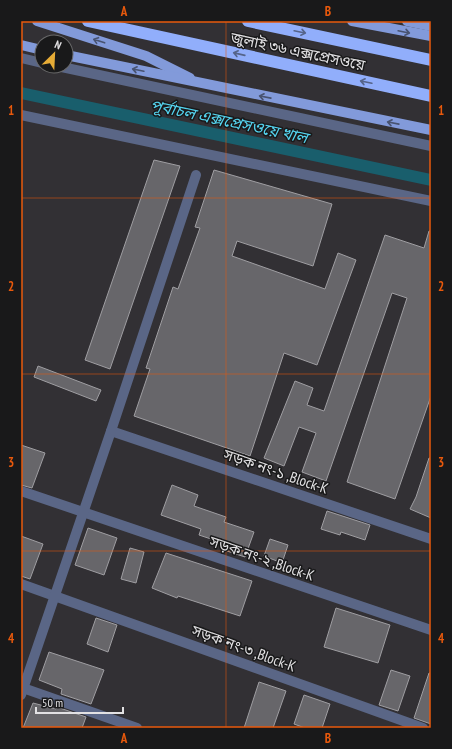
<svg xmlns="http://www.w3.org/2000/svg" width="452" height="749" viewBox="0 0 452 749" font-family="'PT Sans Narrow','Noto Sans Bengali',sans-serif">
	<rect width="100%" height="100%" fill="#323034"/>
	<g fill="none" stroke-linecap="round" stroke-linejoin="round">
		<path stroke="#195e6c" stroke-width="12" d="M21,93L431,180"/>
	</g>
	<g fill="#67666a" stroke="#9f9ea2">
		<path d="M154,160L180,166L110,369L85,360Z"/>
		<path d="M214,170L332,204L313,266L237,241L232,256L325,289L338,253L356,260L317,365L284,353L250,456L134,416L150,369L146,368L173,287L178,289L200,228L195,227Z"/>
		<path d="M429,231H431V396L395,499L347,482L407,298L392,293L326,481L302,472L316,433L299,427L284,466L264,458L295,381L313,388L307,405L324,411L385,235L424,248Z"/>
		<path d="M38,366L101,390L96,401L34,377Z"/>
		<path d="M21,445L45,453L32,488L21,485Z"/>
		<path d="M429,458H431V518L410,509L416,497Z"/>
		<path d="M172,485L198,495L194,506L226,517L224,522L254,532L245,557L227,551L229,545L199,535L201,529L161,515Z"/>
		<path d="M327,511L370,525L365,540L341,532L340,535L321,529Z"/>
		<path d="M88,528L117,538L104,575L75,565Z"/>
		<path d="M21,536L43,544L30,579L21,576Z"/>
		<path d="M270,539L288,545L282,563L264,556Z"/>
		<path d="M130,548L144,552L136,583L121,579Z"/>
		<path d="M166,553L252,581L240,616L178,596L177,598L152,588Z"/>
		<path d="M336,608L390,625L378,663L324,647Z"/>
		<path d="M96,618L117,625L108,652L87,644Z"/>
		<path d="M49,652L104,670L91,704L61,694L62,689L39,680Z"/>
		<path d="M391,670L410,676L398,711L379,705Z"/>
		<path d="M429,673H431V724L414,718Z"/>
		<path d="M259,682L286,691L273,728H244Z"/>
		<path d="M304,695L330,704L322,728H305L294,724Z"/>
		<path d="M33,703L56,709L57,707L86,717L82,728H23Z"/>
	</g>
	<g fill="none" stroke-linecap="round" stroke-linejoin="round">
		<g stroke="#5a6686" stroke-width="10">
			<path d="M21,58L42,63"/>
			<path d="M57,66L431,146"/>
			<path d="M21,115L431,201"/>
			<path d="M111,431L431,539"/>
			<path d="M21,491L431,630"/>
			<path d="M21,584L423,728"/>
			<path d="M23,688L137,728"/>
			<path d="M21,695L111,431L196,175"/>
		</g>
		<g stroke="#829ada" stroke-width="10">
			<path d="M37,21L146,56L190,78"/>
			<path d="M352,21L431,36"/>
			<path d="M407,21L431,26"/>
			<path d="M21,45L42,50"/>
			<path d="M66,55L431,130"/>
		</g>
		<g stroke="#91aefb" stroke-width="12">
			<path d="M88,21L431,96"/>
			<path d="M248,21L431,60"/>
		</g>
	</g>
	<defs><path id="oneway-shaft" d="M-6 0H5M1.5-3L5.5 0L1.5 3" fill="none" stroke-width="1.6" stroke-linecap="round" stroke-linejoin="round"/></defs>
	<g stroke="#55648a">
		<use href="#oneway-shaft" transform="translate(300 32) rotate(12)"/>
		<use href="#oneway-shaft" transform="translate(239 54) rotate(-167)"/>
		<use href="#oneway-shaft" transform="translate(366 82) rotate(-168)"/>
	</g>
	<g stroke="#485370">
		<use href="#oneway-shaft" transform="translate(404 32) rotate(12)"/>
		<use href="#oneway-shaft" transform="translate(99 41) rotate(-162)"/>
		<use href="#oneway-shaft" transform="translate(138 70) rotate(-168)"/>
		<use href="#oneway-shaft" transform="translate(265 97) rotate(-169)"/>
		<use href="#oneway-shaft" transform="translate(393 123) rotate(-169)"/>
	</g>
	<path fill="none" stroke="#e8590c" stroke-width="1" stroke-opacity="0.55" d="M226,21V728M21,198H431M21,374H431M21,551H431"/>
	<g text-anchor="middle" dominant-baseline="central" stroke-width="3" stroke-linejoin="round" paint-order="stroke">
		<g font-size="15" fill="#e2e1e3" stroke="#19191a">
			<text transform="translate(298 51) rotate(12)">জুলাই ৩৬ এক্সপ্রেসওয়ে</text>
			<text transform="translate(276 471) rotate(19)">সড়ক নং-১ ,Block-K</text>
			<text transform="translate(262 558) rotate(19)">সড়ক নং-২ ,Block-K</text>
			<text transform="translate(244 648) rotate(20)">সড়ক নং-৩ ,Block-K</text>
		</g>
		<g font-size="16" font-style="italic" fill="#55d4ef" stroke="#19191a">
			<text transform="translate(229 121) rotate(12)">পূর্বাচল এক্সপ্রেসওয়ে খাল</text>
		</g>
	</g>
	<rect width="452" height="749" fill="none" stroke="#19191a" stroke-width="44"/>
	<g transform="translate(54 54) rotate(24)"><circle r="19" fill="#19191a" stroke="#69696a"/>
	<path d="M0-3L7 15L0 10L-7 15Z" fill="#e6ac36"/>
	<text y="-6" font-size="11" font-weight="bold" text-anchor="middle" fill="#e2e1e3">N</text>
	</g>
	<path d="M36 707v6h87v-6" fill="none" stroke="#e2e1e3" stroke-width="2"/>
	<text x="42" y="707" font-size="12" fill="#e2e1e3" stroke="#19191a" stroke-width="3" paint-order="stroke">50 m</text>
	<rect x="22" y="22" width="408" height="705" fill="none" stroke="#e8590c" stroke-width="1.5"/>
	<g font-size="13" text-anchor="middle" font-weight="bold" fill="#e8590c">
		<text x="124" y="16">A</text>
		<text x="328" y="16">B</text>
		<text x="11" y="115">1</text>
		<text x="441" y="115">1</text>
		<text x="11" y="291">2</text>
		<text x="441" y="291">2</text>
		<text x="11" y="467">3</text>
		<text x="441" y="467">3</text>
		<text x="11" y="643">4</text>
		<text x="441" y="643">4</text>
		<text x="124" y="743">A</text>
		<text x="328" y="743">B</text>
	</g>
</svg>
